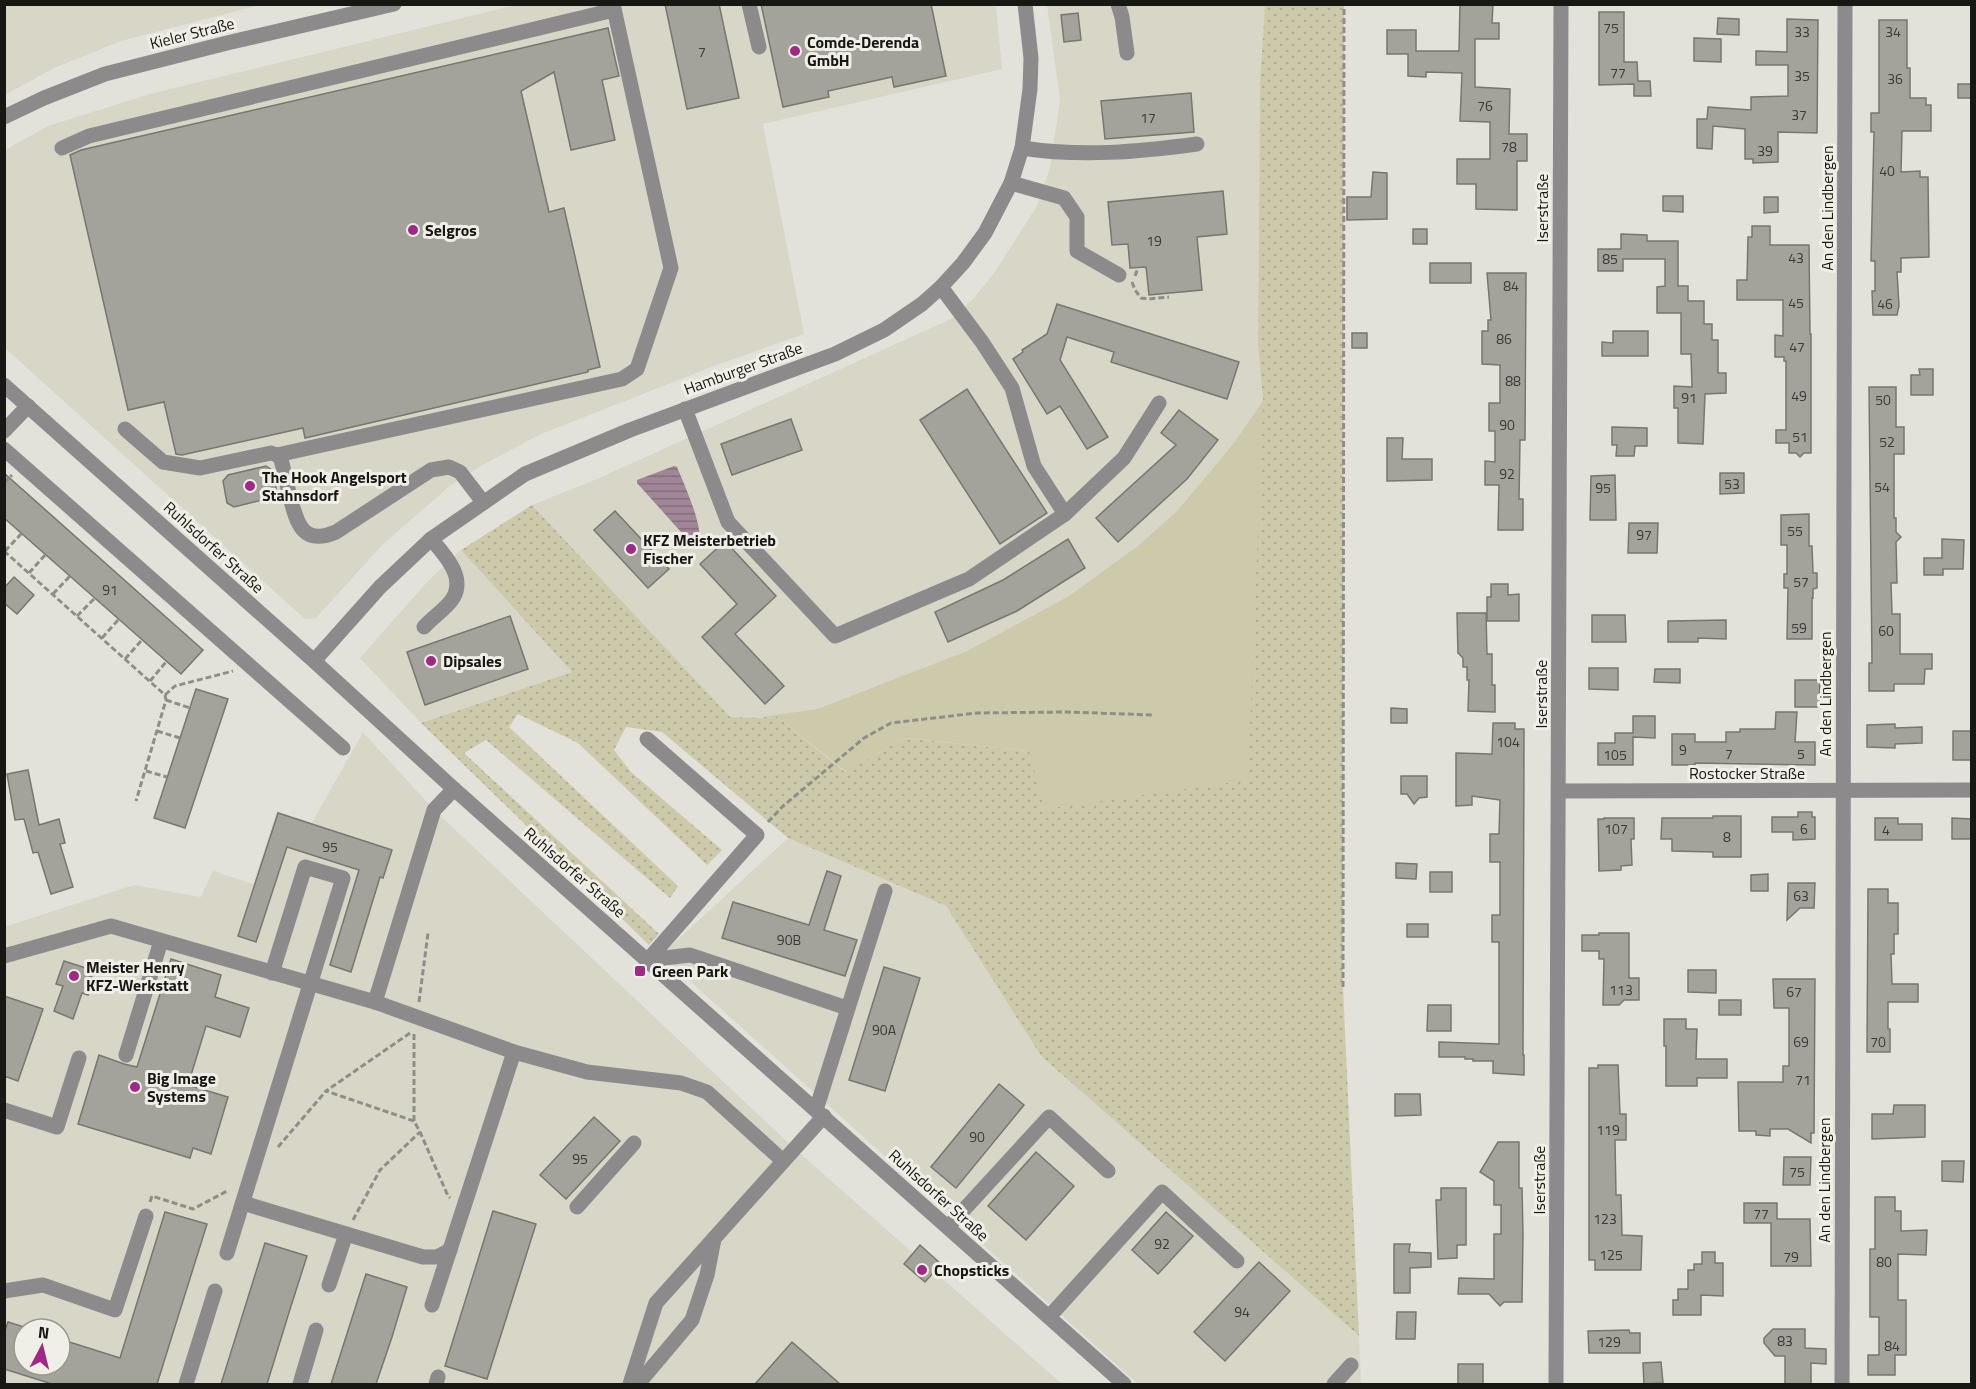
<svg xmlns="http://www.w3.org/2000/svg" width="1976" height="1389" viewBox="0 0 1976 1389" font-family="'Titillium Web',sans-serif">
	<defs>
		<pattern id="grass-dots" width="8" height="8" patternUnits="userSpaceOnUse" patternTransform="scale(1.5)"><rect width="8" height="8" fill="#cdcaab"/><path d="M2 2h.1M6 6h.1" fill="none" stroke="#afad92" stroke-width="1.8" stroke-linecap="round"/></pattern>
		<pattern id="water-rules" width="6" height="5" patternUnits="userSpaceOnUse" patternTransform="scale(1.5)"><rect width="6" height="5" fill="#a18698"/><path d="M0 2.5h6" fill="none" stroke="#826d7b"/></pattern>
	</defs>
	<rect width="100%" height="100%" fill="#e2e2da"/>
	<g fill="#d7d6c7" fill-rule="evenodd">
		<path d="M5,4H260V5L121,41L54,68L5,95Z"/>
		<path d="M516,5H996L1002,69L763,124L804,334L714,366L541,434L479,467L451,485L382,545L316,618L305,619L5,348V150L48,126L150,94Z"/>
		<path d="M1047,5H1265L1260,80L1258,343L1263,401L1233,444L1177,511L1139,545L1069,596L967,651L817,709L760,718H730L532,505L597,479L951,319L973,299L994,273L1037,206L1050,168L1060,100Z"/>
		<path d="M461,550L572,672L421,723L360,658L429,580Z"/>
		<path d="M363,732L434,810L795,1149L1062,1384H5L4,927L134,885L201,897L213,871L253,884L277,811L312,823ZM24,1329H60V1365H24Z"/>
		<path d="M788,838L946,906L1041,1056L1359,1336L1361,1384H1138L661,955Z"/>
	</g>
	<path fill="url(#grass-dots)" d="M1265,5H1344L1343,987L1359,1336L1041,1056L946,906L788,838L662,732L626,727L614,750L631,772L722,850L707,865L578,743L518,714L509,727L678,886L670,898L486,740L464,753L659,934L649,945L421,723L572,672L461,550L532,505L730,717L760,718L775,715L845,772L904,738L1029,751L1263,401L1258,343L1260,80Z"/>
	<path fill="#cdcaab" d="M1263,401L1248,780L1045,809L1029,751L904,738L846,772L775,715L817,709L967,651L1069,596L1139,545L1177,511L1233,444Z"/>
	<path fill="url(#water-rules)" d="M674,466L677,467C683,482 705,529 698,542H690L637,483V480Z"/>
	<g fill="#a3a39c" stroke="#777770" stroke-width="1.5">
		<path d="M665,4H719L739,98L687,109Z"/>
		<path d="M761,4H931L946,76L894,87L892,77L828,91L829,97L783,107Z"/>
		<path d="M1460,4H1493L1492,23H1499V39H1475V87L1510,89L1509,134H1527V161H1517V210L1476,209V184H1457V159H1490V122L1460,121L1462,73L1426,72V77L1408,76V54H1387V30H1416V51H1459Z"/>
		<path d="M1599,12H1624V62H1637L1638,81H1650L1651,96H1634V84L1599,85Z"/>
		<path d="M1078,13L1081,40L1064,42L1061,15Z"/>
		<path d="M1718,18L1739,19V35L1717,34Z"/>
		<path d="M1787,19L1818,20L1817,133L1778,132V162L1753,163V159H1745V129L1713,126L1712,149L1697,148V119H1707L1708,107L1751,110V97L1788,96V65H1756V51L1787,52Z"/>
		<path d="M1879,20H1907V68H1910V98H1926V105H1931V131H1902L1901,172L1920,171V177H1928L1929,257L1901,258V272H1897L1899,306L1897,315H1873L1872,291H1875V261H1871L1874,132H1871V113H1879Z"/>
		<path d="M608,28L619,76L602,80L615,140L571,150L554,72L521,91L549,212L564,208L600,367L588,370V372L305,438L303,428L182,455L176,454L164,402L128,410L70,155L81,150Z"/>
		<path d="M1694,38L1721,39V62L1694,61Z"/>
		<rect x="1958" y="84" width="13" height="14"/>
		<path d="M1191,93L1194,132L1105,139L1101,101Z"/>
		<path d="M1373,172L1387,173V219L1347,220V197H1371Z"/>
		<path d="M1223,191L1227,234L1197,237L1202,290L1149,295L1146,267L1130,268L1128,244L1112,245L1108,202Z"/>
		<path d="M1663,196H1683V212L1663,211Z"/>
		<path d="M1764,197H1778V212L1764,213Z"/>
		<path d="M1752,226H1770V245H1809L1810,334H1811V453H1804L1800,457L1796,453H1789V443H1776V430H1786V361H1784V357H1775V335L1783,336V300H1737V280H1747L1748,237H1752Z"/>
		<rect x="1413" y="229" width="14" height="15"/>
		<path d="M1621,234L1647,235V241H1678V286H1688V301H1704V324H1712V340H1718V373H1726V393L1705,394L1703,444L1678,443V408H1674V386L1692,387L1691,354H1681V313H1657V287L1665,286V259H1623V271H1598V249H1621Z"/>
		<rect x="1430" y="263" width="41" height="20"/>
		<path d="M1487,273H1526L1525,440H1520L1519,499H1523V530H1498L1499,485H1485V461L1495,462V431H1489V403H1500V365L1482,364V331H1488V320H1491Z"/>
		<path d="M1057,304L1239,362L1227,399L1111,362L1114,352L1067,337L1060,360L1108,437L1087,449L1060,406L1047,414L1013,359L1023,352L1022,350L1047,334Z"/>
		<path d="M1613,331H1648V356H1602V342L1613,343Z"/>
		<rect x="1352" y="333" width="15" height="15"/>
		<path d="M1919,369H1933V395H1911V375H1920Z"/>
		<path d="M1869,387H1896V427H1904V454H1894V518H1896V532L1901,537L1896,542L1897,583H1891L1892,614H1900V654H1932V669H1925L1924,684H1894V691H1869V663H1872Z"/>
		<path d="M967,389L1047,513L1000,544L920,420Z"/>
		<path d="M1179,410L1218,440L1187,479L1118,542L1096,518L1176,445L1161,433Z"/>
		<path d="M791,419L802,450L732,475L721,444Z"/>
		<path d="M1612,427L1647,428V446H1635L1634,456H1616L1617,445H1612Z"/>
		<path d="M1387,438H1403L1402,459H1432V480L1387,481Z"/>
		<path d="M266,466L272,470L277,492L274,497L234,507L227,503L223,481L228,475Z"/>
		<path d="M4,473L203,650L181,674L4,518Z"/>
		<path d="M1720,473H1744V493L1720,494Z"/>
		<path d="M1615,475L1616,520H1590L1591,476Z"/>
		<path d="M615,511L669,569L648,588L594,530Z"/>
		<path d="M1809,514V546H1812L1813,573H1817V588L1813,589V598H1812V639H1787L1788,588H1784V574H1787V545H1781V515Z"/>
		<path d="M1629,523H1658L1657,553H1628Z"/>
		<path d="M1068,539L1085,568L1017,611L948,642L935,612L1003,580Z"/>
		<path d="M1942,539L1964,540L1963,569H1943V575H1924V558H1942Z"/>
		<path d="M725,541L776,596L735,634L784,686L765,704L702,637L737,604L700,564Z"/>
		<path d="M14,577L34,595L17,614L4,603V588Z"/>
		<path d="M1491,584H1508V595L1519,594V621H1487V597H1491Z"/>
		<path d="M1457,613H1486L1487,654H1492V685H1495V712L1468,711L1469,680H1467V667H1463V658L1458,653Z"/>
		<path d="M1592,615H1625L1626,642H1592Z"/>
		<path d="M510,616L528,669L425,705L407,652Z"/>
		<path d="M1726,620V639L1698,638V642H1668V621Z"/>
		<path d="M1589,668H1618V690L1589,689Z"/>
		<path d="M1655,669H1680V683L1654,682Z"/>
		<path d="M1795,680H1820L1819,707H1795Z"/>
		<path d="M196,689L228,699L185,828L154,818Z"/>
		<path d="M1391,708L1407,709V723H1391Z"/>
		<path d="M1776,712H1797L1795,742H1815V765L1695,763V765H1672V734H1695V742H1726V732H1740V729H1775Z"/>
		<path d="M1633,716H1655V738L1633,737V765H1598V743H1615V733H1633Z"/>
		<path d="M1493,723H1515V729H1524L1523,1055H1524V1075L1493,1073V1061H1473V1059H1465V1057H1439V1042L1499,1044V942H1492V915H1500V862H1490V834H1499L1500,800L1472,796V805L1456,806V753L1492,754Z"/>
		<path d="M1895,724V728L1922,727V743L1895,744V748L1867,747V725Z"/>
		<rect x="1953" y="731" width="18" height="29"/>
		<path d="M28,770L39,825L59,819L65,843L60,844L73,887L51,894L38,852L33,853L24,819L15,820L7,774Z"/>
		<path d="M1401,776H1427V797L1419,798L1414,804L1407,794H1401Z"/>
		<path d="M1798,812H1812V817H1815V839L1793,840V832H1772V817H1798Z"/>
		<path d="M278,813L392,850L383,878L380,877L351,972L330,965L359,870L287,847L256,942L238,936Z"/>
		<path d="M1713,816H1741V857H1713V852L1672,851V839H1661L1662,818H1713Z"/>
		<path d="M1604,818H1634V839H1631L1632,865L1621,866V870L1599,871L1598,819H1604Z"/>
		<path d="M1875,818H1898V824H1922V840H1875Z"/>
		<path d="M1952,818L1971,819V839H1952Z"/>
		<path d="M1396,863L1417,864L1416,879L1396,878Z"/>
		<path d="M827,871L841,876L824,930L857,940L845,976L722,938L733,902L809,925Z"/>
		<rect x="1430" y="872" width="22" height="20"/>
		<path d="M1768,874V891H1751V875Z"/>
		<path d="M1788,883H1815L1814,908H1800L1787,920Z"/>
		<path d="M1868,889H1888V903H1898V934H1894V954H1891L1892,984H1918V1002H1888V1029H1890V1052H1867Z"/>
		<rect x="1407" y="924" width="21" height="13"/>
		<path d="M1599,933H1629V978H1639V1000H1624L1619,1005H1603L1604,959H1599V951H1582V935H1599Z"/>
		<path d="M171,959L221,975L215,997L249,1008L240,1037L206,1026L188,1085L228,1097L211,1154L193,1148L190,1158L78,1124L99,1055L124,1064L137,1067Z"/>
		<path d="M64,961L89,969L88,975L94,978L88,995L82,993L73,1019L54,1011L63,986L56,984Z"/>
		<path d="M884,967L920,978L885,1091L849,1080Z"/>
		<path d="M1688,970H1716V993L1688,992Z"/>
		<path d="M1773,979H1815L1814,1133H1811V1143L1788,1129H1770V1136L1756,1135V1131H1739L1738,1082H1783V1066H1789V1008H1774Z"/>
		<path d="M4,996L43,1009L18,1081L4,1076Z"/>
		<rect x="1719" y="1000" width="22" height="15"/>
		<path d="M1428,1005H1451V1031H1427Z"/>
		<path d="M1664,1019H1686V1029H1697L1696,1059H1727V1078H1697V1086H1666V1046H1664Z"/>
		<path d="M1598,1065H1618L1620,1114H1626V1140H1615L1616,1195H1621L1622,1235L1642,1236L1641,1270H1595V1260H1589V1068H1598Z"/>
		<path d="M999,1084L1024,1105L956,1188L931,1167Z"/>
		<path d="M1395,1094H1420L1421,1115L1395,1116Z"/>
		<path d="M1894,1105H1925V1137L1872,1139V1114H1893Z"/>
		<path d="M594,1117L620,1141L566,1199L540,1175Z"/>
		<path d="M1498,1142H1519V1188H1522L1523,1234L1522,1302H1504L1500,1306L1489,1294H1458L1459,1278L1494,1279V1234H1501V1205H1494V1181L1480,1172Z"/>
		<path d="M1036,1152L1074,1186L1026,1240L988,1206Z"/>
		<path d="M1784,1157H1811L1810,1185H1783Z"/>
		<path d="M1942,1161H1964L1963,1182L1942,1181Z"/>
		<path d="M1441,1188H1466V1245H1457V1258L1438,1259L1436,1200H1441Z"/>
		<path d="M1875,1197H1895V1211H1901V1231L1927,1230L1926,1255L1898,1254V1300H1906V1355H1895V1375H1868V1355H1879V1317H1870V1249H1875Z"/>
		<path d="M1744,1203H1777V1219H1810L1811,1266H1771V1223H1744Z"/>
		<path d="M493,1211L536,1224L487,1379L445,1366Z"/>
		<path d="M165,1212L207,1224L157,1384H52L4,1369V1333L8,1322L24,1327V1365H60V1339L120,1358Z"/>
		<path d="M1166,1212L1193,1236L1158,1274L1132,1250Z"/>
		<path d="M265,1243L307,1256L291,1306L267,1384H221Z"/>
		<path d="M1394,1244H1410L1409,1252L1431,1253V1267L1410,1268V1293H1394Z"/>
		<path d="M920,1245L941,1264L925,1282L904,1264Z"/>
		<path d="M1702,1252H1715V1263H1723V1296L1701,1295V1315H1673V1300H1678V1289H1688V1270H1694V1264H1702Z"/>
		<path d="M1259,1262L1290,1291L1225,1361L1194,1332Z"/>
		<path d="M366,1274L407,1287L392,1337L376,1384H331Z"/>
		<path d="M1397,1312H1416L1415,1339H1396Z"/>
		<path d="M1773,1329H1805V1348L1826,1349V1364L1811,1363V1384H1785V1356H1775L1764,1343V1338Z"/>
		<path d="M1629,1330L1630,1333H1640V1353H1589L1588,1331Z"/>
		<path d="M792,1342L840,1384H755Z"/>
		<path d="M1661,1362L1663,1383L1644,1384L1643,1363Z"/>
		<rect x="1458" y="1364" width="25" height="20"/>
	</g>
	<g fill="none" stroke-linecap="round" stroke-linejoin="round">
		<g stroke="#8e8e88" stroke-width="3" stroke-dasharray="6 3" stroke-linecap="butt">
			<path d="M1135,276L1138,268"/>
			<path d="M1132,282L1135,290L1141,298L1149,299L1169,297"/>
			<path d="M4,483L12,475"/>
			<path d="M4,551L165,695L166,700L136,801"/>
			<path d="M5,551L22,533"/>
			<path d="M29,573L46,554"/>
			<path d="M53,594L70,576"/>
			<path d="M77,616L95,598"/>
			<path d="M102,638L119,619"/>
			<path d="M125,659L142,640"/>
			<path d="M150,681L166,662"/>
			<path d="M165,695L175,686L233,671"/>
			<path d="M166,700L190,708"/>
			<path d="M157,731L180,738"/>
			<path d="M146,771L167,777"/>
			<path d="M768,822L782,807L864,738L891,723L977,713L1067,712L1153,715"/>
			<path d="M1343,987L1344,4"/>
			<path d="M419,1002L428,933"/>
			<path d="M410,1033L326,1091L414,1121L420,1132L448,1196L450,1198"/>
			<path d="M414,1121V1032"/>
			<path d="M278,1147L326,1091"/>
			<path d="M150,1202L152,1196L193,1209L229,1190"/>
			<path d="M353,1220L380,1170L420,1132"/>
		</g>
		<g stroke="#8d8a8c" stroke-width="15">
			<path d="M749,4L759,47"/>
			<path d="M1118,4L1122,17L1127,53"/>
			<path d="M4,117L44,98L105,74L227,43L394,4"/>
			<path d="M62,148L89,136L614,10"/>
			<path d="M1022,148C1081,157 1138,152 1197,144"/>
			<path d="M1011,183L1064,198L1077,217V251L1119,275"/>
			<path d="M941,287L982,342L1012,388L1034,466L1065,514"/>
			<path d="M4,385L314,661L454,789L1124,1384"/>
			<path d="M685,409L728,522L835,636L969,579L1065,514L1124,458L1159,403"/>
			<path d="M125,429L163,462L200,468L271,453L277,455L281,459C284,472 287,484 290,497C297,524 303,546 336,532L431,470L449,467L460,472L483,502"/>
			<path d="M4,431L28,406"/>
			<path d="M4,449L343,748"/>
			<path d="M277,455L622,379L637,369L671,268L613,4"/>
			<path d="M424,627C432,618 444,610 451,601C468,579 445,555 431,539"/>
			<path d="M314,661L380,587L431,539L525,474L630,430L835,354L884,330L922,304L941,287L963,263L985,233L1011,183L1022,148L1030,89L1031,58L1025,4"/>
			<path d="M647,739L757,835L648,960"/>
			<path d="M1559,791L1972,790"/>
			<path d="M4,956L111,926L375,1002L514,1052L587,1072L681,1083L707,1092L783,1161"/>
			<path d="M648,960L690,955L847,1008"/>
			<path d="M375,1002L434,810L454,789"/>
			<path d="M126,1055L161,941"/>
			<path d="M4,1110L57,1127L79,1058"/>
			<path d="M816,1110L885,891"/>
			<path d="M243,1203L423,1257H437L450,1250"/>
			<path d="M577,1207L634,1143"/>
			<path d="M948,1227L1049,1117L1108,1171"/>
			<path d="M227,1253L343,878L305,867L272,973"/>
			<path d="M329,1285L346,1234"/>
			<path d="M4,1291L43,1285L115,1310L146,1216"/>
			<path d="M432,1305L514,1052"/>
			<path d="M1049,1317L1162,1192L1237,1261"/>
			<path d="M186,1384L215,1291"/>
			<path d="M300,1384L316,1330"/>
			<path d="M436,1384L438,1377"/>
			<path d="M630,1384L656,1303L824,1116"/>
			<path d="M638,1384L692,1320L707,1275L714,1239"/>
			<path d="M1334,1384L1351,1365"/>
			<path d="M1556,1384L1561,4"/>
			<path d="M1842,1384L1845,4"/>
		</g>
	</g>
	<g fill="#9e2a85" stroke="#f0efe7" stroke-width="2">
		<circle cx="795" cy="51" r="6"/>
		<circle cx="413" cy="230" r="6"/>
		<circle cx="250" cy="486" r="6"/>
		<circle cx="631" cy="549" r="6"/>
		<circle cx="431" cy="661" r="6"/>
		<rect x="634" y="965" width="12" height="12" rx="3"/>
		<circle cx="74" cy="976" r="6"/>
		<circle cx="135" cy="1087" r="6"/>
		<circle cx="922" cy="1270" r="6"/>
	</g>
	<g text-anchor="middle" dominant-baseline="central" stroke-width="6" stroke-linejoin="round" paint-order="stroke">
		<g font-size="14" fill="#3a3a36">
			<text x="1611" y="27">75</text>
			<text x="1802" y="31">33</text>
			<text x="1893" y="31">34</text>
			<text x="702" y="51">7</text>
			<text x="1618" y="72">77</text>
			<text x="1802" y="75">35</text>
			<text x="1895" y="78">36</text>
			<text x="1485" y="105">76</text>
			<text x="1799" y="114">37</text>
			<text x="1148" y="117">17</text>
			<text x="1509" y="146">78</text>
			<text x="1765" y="150">39</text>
			<text x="1887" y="170">40</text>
			<text x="1154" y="240">19</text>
			<text x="1796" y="257">43</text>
			<text x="1610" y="258">85</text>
			<text x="1511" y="285">84</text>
			<text x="1796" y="302">45</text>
			<text x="1885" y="303">46</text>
			<text x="1504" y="338">86</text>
			<text x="1797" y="346">47</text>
			<text x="1513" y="380">88</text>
			<text x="1799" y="395">49</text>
			<text x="1689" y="397">91</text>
			<text x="1883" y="399">50</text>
			<text x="1507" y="424">90</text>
			<text x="1800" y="436">51</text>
			<text x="1887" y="441">52</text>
			<text x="1507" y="473">92</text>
			<text x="1732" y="483">53</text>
			<text x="1882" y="486">54</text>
			<text x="1603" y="487">95</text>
			<text x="1795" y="530">55</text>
			<text x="1644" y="534">97</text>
			<text x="1801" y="581">57</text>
			<text x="110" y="589">91</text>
			<text x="1799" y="627">59</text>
			<text x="1886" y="630">60</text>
			<text x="1508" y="741">104</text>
			<text x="1683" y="749">9</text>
			<text x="1729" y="753">7</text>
			<text x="1801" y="753">5</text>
			<text x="1615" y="754">105</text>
			<text x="1616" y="828">107</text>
			<text x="1804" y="828">6</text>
			<text x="1886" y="829">4</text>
			<text x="1727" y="836">8</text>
			<text x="330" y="846">95</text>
			<text x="1801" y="895">63</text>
			<text x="789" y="939">90B</text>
			<text x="1621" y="989">113</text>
			<text x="1794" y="991">67</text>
			<text x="884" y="1029">90A</text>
			<text x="1801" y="1041">69</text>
			<text x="1878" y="1041">70</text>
			<text x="1803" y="1079">71</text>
			<text x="1608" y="1129">119</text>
			<text x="977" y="1136">90</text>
			<text x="580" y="1158">95</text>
			<text x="1797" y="1171">75</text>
			<text x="1761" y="1213">77</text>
			<text x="1605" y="1218">123</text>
			<text x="1162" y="1243">92</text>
			<text x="1611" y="1254">125</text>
			<text x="1791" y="1256">79</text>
			<text x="1884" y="1261">80</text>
			<text x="1242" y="1311">94</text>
			<text x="1785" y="1340">83</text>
			<text x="1609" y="1341">129</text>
			<text x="1892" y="1345">84</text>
		</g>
		<g font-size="16" fill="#171714" stroke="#f0efe7">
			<text transform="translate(192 33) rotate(-14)">Kieler Straße</text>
			<text transform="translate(1542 208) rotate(-90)">Iserstraße</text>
			<text transform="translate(1827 208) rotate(-90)">An den Lindbergen</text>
			<text transform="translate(743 368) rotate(-20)">Hamburger Straße</text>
			<text transform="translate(214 547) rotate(42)">Ruhlsdorfer Straße</text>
			<text transform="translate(1541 694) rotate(-90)">Iserstraße</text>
			<text transform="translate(1825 694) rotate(-90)">An den Lindbergen</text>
			<text x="1747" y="773">Rostocker Straße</text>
			<text transform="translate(575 872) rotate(41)">Ruhlsdorfer Straße</text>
			<text transform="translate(1539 1180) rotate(-90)">Iserstraße</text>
			<text transform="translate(1824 1180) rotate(-90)">An den Lindbergen</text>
			<text transform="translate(939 1195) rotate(42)">Ruhlsdorfer Straße</text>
		</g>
		<g font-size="16" font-weight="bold" fill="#171714" stroke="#f0efe7" text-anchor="start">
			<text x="807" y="42">Comde-Derenda<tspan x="807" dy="18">GmbH</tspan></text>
			<text x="425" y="230">Selgros</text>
			<text x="262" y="477">The Hook Angelsport<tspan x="262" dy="18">Stahnsdorf</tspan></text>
			<text x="643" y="540">KFZ Meisterbetrieb<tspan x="643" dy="18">Fischer</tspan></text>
			<text x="443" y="661">Dipsales</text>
			<text x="86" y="967">Meister Henry<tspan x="86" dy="18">KFZ-Werkstatt</tspan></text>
			<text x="652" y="971">Green Park</text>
			<text x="147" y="1078">Big Image<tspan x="147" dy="18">Systems</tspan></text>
			<text x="934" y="1270">Chopsticks</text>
		</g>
	</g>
	<rect width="1976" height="1389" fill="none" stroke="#171714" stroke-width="12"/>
	<g transform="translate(42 1347) rotate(7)"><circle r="28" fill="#f0efe7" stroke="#999993" stroke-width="1.5"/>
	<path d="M0-4.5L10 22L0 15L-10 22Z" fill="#9e2a85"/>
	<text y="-9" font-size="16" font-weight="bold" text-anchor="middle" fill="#171714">N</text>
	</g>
</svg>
